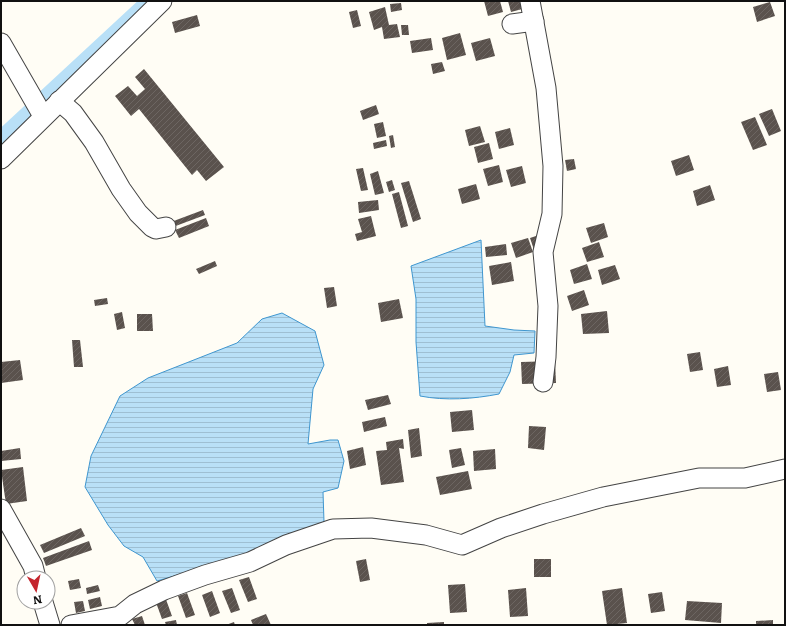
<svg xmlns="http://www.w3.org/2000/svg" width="786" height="626" viewBox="0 0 786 626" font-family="Literata,serif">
	<defs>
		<pattern id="water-rules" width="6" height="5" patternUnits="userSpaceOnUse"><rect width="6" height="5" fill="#b9e0f7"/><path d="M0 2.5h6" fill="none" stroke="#9ebfd3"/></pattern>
		<pattern id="building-hatch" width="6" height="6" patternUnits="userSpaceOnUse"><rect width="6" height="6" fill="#5a524d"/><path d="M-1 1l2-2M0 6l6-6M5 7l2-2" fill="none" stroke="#6d6662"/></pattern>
	</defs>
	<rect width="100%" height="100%" fill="#fffdf5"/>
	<g fill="url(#water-rules)" stroke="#3f96cf">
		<path d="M481,240L485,326L514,330L535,331L534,353L514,355L510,372L499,394C473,399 446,401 420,396L416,342V299L411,266Z"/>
		<path d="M282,313L315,331L324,365L313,389L308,444L330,440H338L344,461L338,488L323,492L324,522L263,550L157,581L143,557L124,546L108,525L85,487L91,456L120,396L148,378L237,343L262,319Z"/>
	</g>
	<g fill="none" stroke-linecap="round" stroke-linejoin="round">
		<path stroke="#b9e0f7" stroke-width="14" d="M1,137L148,1"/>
	</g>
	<g fill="url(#building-hatch)">
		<path d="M484,1H500L503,12L488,16Z"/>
		<path d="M508,1H524L526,8L511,12Z"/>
		<path d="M770,2L775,16L757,22L753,7Z"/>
		<path d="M401,3L402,10L391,12L390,4Z"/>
		<path d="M385,7L389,25L397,24L400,37L384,39L382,27L374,30L369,12Z"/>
		<path d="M357,10L361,26L353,28L349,12Z"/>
		<path d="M197,15L200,26L175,33L172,22Z"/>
		<path d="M401,25H408L409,35H402Z"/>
		<path d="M460,33L466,55L447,60L442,38Z"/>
		<path d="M431,38L433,50L412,53L410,41Z"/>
		<path d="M490,38L495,56L476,61L471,43Z"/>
		<path d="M442,62L445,71L433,74L431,64Z"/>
		<path d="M144,69L224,167L206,181L197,170L192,175L139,109L131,116L115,96L128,86L137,96L145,89L135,77Z"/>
		<path d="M376,105L379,114L363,120L360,111Z"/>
		<path d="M772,109L781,131L769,136L759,114Z"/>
		<path d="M755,117L767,145L753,150L741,122Z"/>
		<path d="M383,122L386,136L377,138L374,124Z"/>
		<path d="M480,126L485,142L469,146L465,130Z"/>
		<path d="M510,128L514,145L499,149L495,132Z"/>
		<path d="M393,135L395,147L391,148L389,136Z"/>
		<path d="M386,140L387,146L374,149L373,143Z"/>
		<path d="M489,143L493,159L478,163L474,147Z"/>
		<path d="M689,155L694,170L676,176L671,161Z"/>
		<path d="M574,159L576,169L567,171L565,160Z"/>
		<path d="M499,165L503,182L488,186L483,169Z"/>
		<path d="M522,166L526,183L511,187L506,170Z"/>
		<path d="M363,168L368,190L361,191L356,169Z"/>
		<path d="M378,171L384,193L375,195L370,174Z"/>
		<path d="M392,180L395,190L389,192L386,182Z"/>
		<path d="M409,181L421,219L413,222L401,183Z"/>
		<path d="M476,184L480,199L462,204L458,189Z"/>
		<path d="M710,185L715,200L697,206L693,191Z"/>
		<path d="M399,192L408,226L401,228L392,194Z"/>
		<path d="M378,200L379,210L359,213L358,202Z"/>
		<path d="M203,210L205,215L173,227L171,222Z"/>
		<path d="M371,216L376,236L357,241L355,234L362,232L358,219Z"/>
		<path d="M206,218L209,226L179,238L175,230Z"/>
		<path d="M604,223L608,237L591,243L586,228Z"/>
		<path d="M548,232L535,253L530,238Z"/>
		<path d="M528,238L533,252L516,258L511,243Z"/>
		<path d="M599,242L604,257L587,262L582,248Z"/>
		<path d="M506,244L507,255L486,257L485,247Z"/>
		<path d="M215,261L217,266L199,274L196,269Z"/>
		<path d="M511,262L514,281L492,285L489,266Z"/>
		<path d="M587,264L592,279L574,284L570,270Z"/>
		<path d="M615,265L620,279L602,285L598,270Z"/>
		<path d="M334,287L337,306L327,308L324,288Z"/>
		<path d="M584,290L589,305L572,311L567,296Z"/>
		<path d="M107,298L108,304L95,306L94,300Z"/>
		<path d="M399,299L403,318L381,322L378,303Z"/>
		<path d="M607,311L609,333L583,334L581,314Z"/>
		<path d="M122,312L125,328L117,330L114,314Z"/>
		<path d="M137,314H152L153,331H137Z"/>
		<path d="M72,340H80L83,367H74Z"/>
		<path d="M700,352L703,370L690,372L687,354Z"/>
		<path d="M20,360L23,380L1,383V362Z"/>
		<path d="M555,361L556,383L522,384L521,362Z"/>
		<path d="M728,366L731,385L717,387L714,369Z"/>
		<path d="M778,372L781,390L767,392L764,374Z"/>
		<path d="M388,395L391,404L368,410L365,400Z"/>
		<path d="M472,410L474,430L452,432L450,412Z"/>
		<path d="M385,417L387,426L364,432L362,422Z"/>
		<path d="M529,426L546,427L544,450L528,448Z"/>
		<path d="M419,428L422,456L411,458L408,430Z"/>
		<path d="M403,439L404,449L399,448L404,482L381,485L376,451L387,450L386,442Z"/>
		<path d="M363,447L366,465L350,469L347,451Z"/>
		<path d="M20,448L21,459L1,461V451Z"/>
		<path d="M461,448L465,465L452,468L449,450Z"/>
		<path d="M495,449L496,469L474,471L473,451Z"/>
		<path d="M23,467L27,501L6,504L1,470Z"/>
		<path d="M468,471L472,489L440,495L436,477Z"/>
		<path d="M81,528L85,536L44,553L40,545Z"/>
		<path d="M89,541L92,550L46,566L43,558Z"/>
		<path d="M366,559L370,580L360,582L356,561Z"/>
		<rect x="534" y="559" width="17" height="18"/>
		<path d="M249,577L257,599L248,602L239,580Z"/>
		<path d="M79,579L81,588L70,590L68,581Z"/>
		<path d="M465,584L467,612L450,613L448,585Z"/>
		<path d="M98,585L100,591L87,594L86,588Z"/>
		<path d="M232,588L240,610L231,613L222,591Z"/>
		<path d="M526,588L528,616L510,617L508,590Z"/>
		<path d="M622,588L627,623L607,625L602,591Z"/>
		<path d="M212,591L220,613L210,617L202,595Z"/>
		<path d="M662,592L665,611L651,613L648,594Z"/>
		<path d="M187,593L195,615L186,618L178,596Z"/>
		<path d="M164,594L172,616L162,619L154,597Z"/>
		<path d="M100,597L102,606L90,609L88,600Z"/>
		<path d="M83,601L85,611L76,613L74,602Z"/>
		<path d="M687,601L722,603L721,623L685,620Z"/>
		<path d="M266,614L271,625H253L251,620Z"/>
		<path d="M142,616L145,625H135L132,619Z"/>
		<path d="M176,620L177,625H166L165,622Z"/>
		<path d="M773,620V625H756V621Z"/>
		<path d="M234,622L235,625H226Z"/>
		<path d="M444,622V625H427V623Z"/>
	</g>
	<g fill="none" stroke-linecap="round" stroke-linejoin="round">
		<g stroke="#444" stroke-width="21">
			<g id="minor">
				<path d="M530,1L546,88L553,166L552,214L543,252L548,306L546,357L543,382"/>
				<path d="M512,24L534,21"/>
				<path d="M1,43L43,116"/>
				<path d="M59,101L73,113L94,142L121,189L138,213L152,227L156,229L166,227"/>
				<path d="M1,159L162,1"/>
				<path d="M1,509L33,566L36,578"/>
				<path d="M43,602L50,625"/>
				<path d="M71,625L120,616L135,604L164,590L205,575L250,562L286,545L333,529L371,528L426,535L462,545L501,528L543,514L603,497L699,478H745L785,469"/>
			</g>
		</g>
		<use href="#minor" stroke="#fff" stroke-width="19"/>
	</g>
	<rect width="786" height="626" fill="none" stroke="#111111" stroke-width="4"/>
	<g transform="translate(36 590) rotate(171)"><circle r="19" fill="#ffffff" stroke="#a0a0a0"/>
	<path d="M0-3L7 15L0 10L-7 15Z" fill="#c4262e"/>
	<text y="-6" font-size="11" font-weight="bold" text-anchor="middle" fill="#111111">N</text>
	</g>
</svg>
